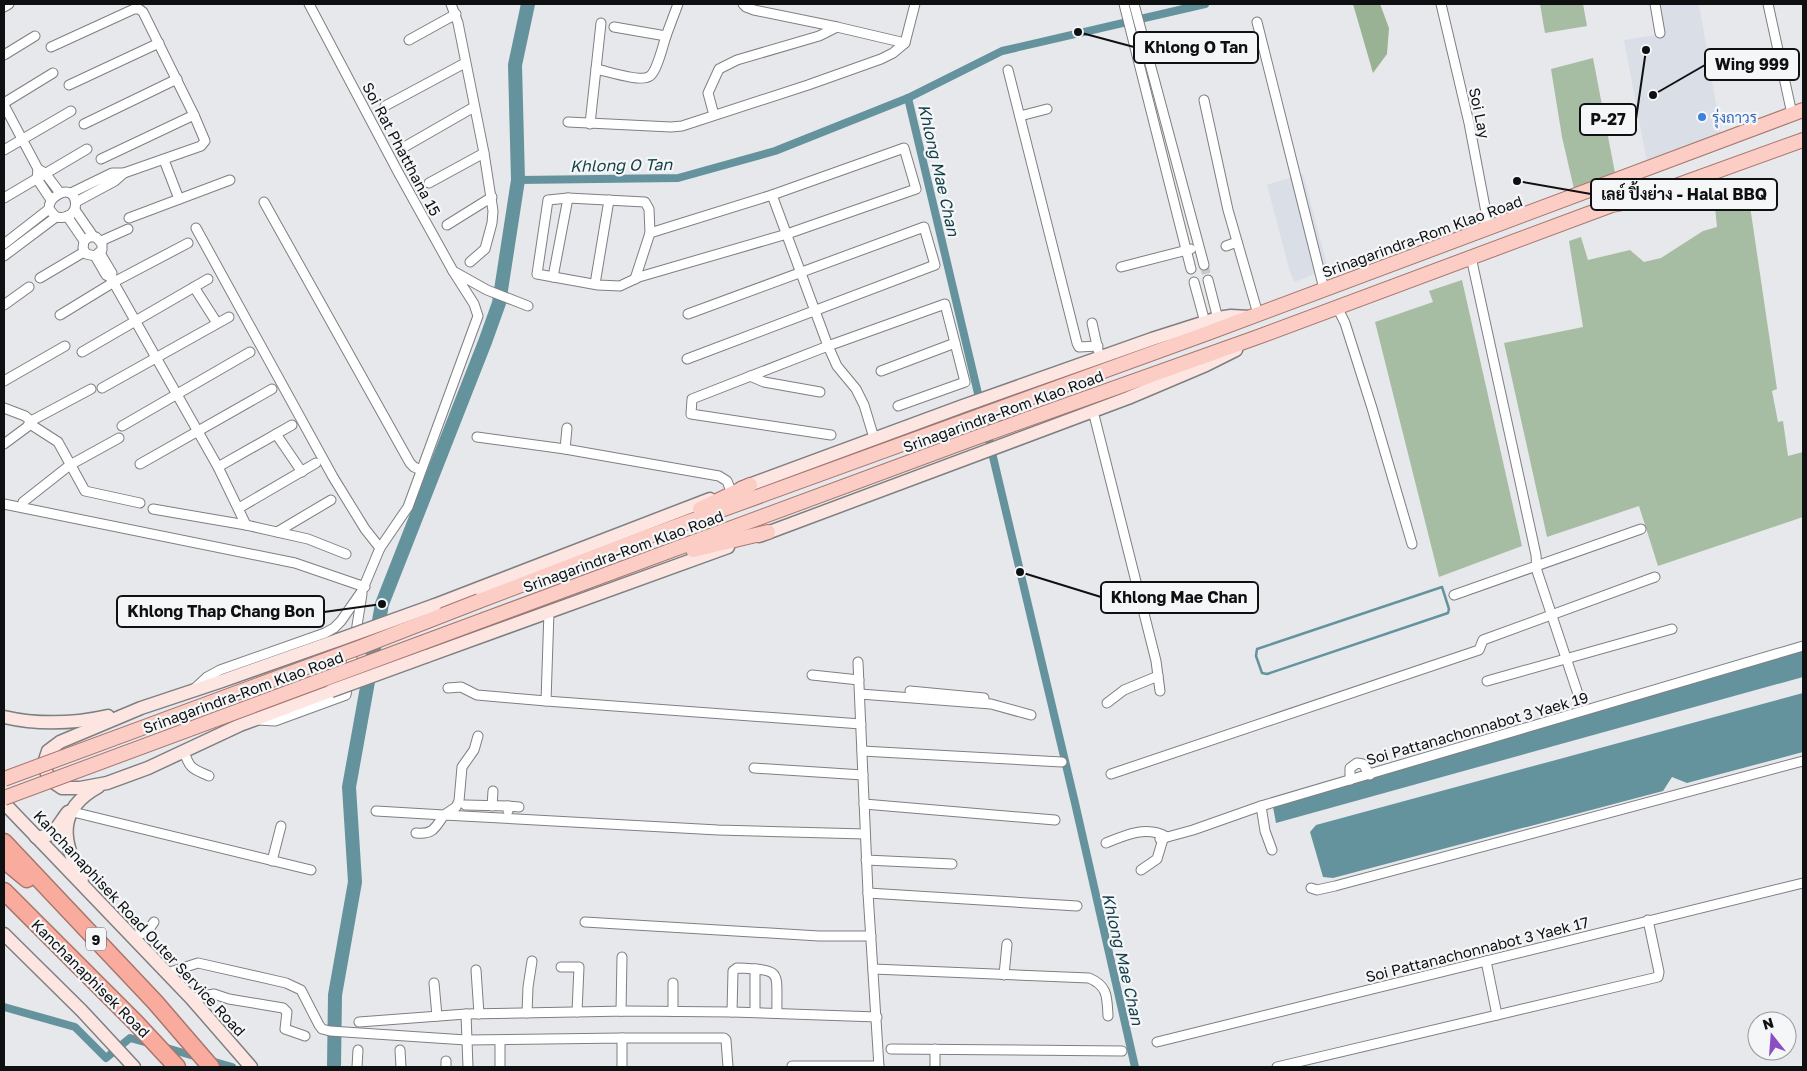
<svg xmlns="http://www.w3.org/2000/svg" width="1807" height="1071" viewBox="0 0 1807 1071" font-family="'Golos Text',Sarabun,sans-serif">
	<rect width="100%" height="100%" fill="#e7e8eb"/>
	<g fill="#d9dee7">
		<path d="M1659,4H1699L1721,134L1647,162L1624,40L1663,34Z"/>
		<path d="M1303,174L1328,269L1294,282L1290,272L1267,185Z"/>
	</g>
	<g fill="#a7bda3">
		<path d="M1540,4H1583L1587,26L1545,33Z"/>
		<path d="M1593,58L1615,173L1574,189L1562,137L1551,69Z"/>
		<path d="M1739,179L1743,208L1750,206L1777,389L1772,391L1778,422L1783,421L1788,456L1803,452V517L1658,566L1639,506L1547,537L1504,343L1583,327L1569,241L1581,237L1588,260L1630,250L1644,262L1661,258L1703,231L1717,227L1713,188Z"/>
		<path d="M1462,280L1522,546L1439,577L1375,322L1433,302L1429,291Z"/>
	</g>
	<path fill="#98b293" d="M1353,4H1380L1389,28L1387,54L1373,73Z"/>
	<g fill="#65939d">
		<path d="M1803,650V677L1276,823L1273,807Z"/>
		<path d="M1803,693V752L1687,783L1672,777L1663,791L1333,878L1323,877L1310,832L1316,825Z"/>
	</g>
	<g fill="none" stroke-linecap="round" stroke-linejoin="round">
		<path stroke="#65939d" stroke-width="2.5" d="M1442,587L1449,609L1448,613L1267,674L1262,673L1256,656L1257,649Z"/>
		<g stroke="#65939d" stroke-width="8">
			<path d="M908,98L1075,803L1135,1067"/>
			<path d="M518,180L678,178L775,151L908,98L1002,51L1205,4"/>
			<path d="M4,1007L75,1027L106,1058L130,1038L152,1044"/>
			<path d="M163,1047L232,1067"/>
		</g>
		<path stroke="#65939d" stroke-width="14" d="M334,1067L335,995L355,882L349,787L382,604L485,342L499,303L518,180L515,65L528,4"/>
		<path stroke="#c7c8ca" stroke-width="9" stroke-dasharray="9 4.5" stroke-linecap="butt" d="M1204,265L1208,280"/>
		<g stroke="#7e7f81" stroke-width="11">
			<g id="street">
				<path d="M309,4L398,172L453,271L487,290L528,306"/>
				<path d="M451,4L458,23L484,153L493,211L492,223L485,249L470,262"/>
				<path d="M743,4L746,7L754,10L837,27L905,43"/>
				<path d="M1124,4L1191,269"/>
				<path d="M1134,4L1204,265"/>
				<path d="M1441,4L1469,123L1489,228"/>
				<path d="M1655,4L1660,33"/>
				<path d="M1768,4L1792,114"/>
				<path d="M4,7L9,4"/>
				<path d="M1257,22L1324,289"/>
				<path d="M614,27L666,36L678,4"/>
				<path d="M409,40L456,14"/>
				<path d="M51,47L134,9H139L143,12L194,115L205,141L201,146L124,173"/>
				<path d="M4,55L35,36"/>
				<path d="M596,69C607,71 641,83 650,76C657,71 663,45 666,36"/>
				<path d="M1008,70L1077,343L1079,347L1098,346"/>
				<path d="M69,85L159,43"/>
				<path d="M1204,100L1228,210L1258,314"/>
				<path d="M4,103L53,73"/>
				<path d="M4,105L38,169"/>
				<path d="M385,106L465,63"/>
				<path d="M714,115L708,93L719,69L737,60L819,36L837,27"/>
				<path d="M1020,116L1047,109"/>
				<path d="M568,122L671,127L682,126L808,85L881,59L893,53L905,43L915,4"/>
				<path d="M84,124L177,79"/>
				<path d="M590,124L601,23"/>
				<path d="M406,146L474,107"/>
				<path d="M4,150L71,111"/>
				<path d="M101,159L194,115"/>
				<path d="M164,160L179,199"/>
				<path d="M429,183L484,153"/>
				<path d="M71,193L112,173H124L115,181L76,202"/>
				<path d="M4,198L87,149"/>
				<path d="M568,198L548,200L537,274L598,285L620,286L639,277L787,234L916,189L904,148L772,195L828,346L837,366L856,389L864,405L874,438"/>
				<path d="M51,200L37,179L38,169L45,173L60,193"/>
				<path d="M264,202L410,463L414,467L421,470"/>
				<path d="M75,210L93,236"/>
				<path d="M67,216L84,241L83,248L86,254L95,256L102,250V244L96,237H89L84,241"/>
				<path d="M129,218L230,180"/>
				<path d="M447,225L492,197"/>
				<path d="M196,228L333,477L365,529L380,548"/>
				<path d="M101,241L128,229"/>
				<path d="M4,244L49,209C49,203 51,199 56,196C79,179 85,223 56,217L49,209"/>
				<path d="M1226,246L1237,242"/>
				<path d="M4,256L56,217"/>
				<path d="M95,256L106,275L111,278L112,273L100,253"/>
				<path d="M1471,257L1536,555L1537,571L1579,697"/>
				<path d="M1121,267L1191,249"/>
				<path d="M553,277L568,198L645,202L649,209L650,233"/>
				<path d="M40,278L84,252"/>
				<path d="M111,278L218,467L246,525"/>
				<path d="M635,279L650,233L772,195"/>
				<path d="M1208,280L1219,323"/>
				<path d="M1194,282L1206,326"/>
				<path d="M595,284L609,200"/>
				<path d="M194,287L217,323"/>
				<path d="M4,305L29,287"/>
				<path d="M1337,307L1345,323L1372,408L1412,544"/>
				<path d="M60,315L114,282L188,243"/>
				<path d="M1092,323L1098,350"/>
				<path d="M82,352L208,279"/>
				<path d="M687,359L935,265L924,227L688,314"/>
				<path d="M881,371L955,343"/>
				<path d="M750,376L764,382L820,392"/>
				<path d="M4,381L65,346"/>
				<path d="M102,388L229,317"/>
				<path d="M4,408L25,416L31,421"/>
				<path d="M1093,411L1156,661L1160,691"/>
				<path d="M30,424L58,442L85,491L140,503"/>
				<path d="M122,426L250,352"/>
				<path d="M276,434L302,472"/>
				<path d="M831,435L691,414L692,399L828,346L945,304L965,382L898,406"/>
				<path d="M477,437L565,449L719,476L727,481L731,491"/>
				<path d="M4,444L27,427L31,421L91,389"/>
				<path d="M565,449L567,428"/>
				<path d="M140,464L272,389"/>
				<path d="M218,467L292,425"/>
				<path d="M23,502L70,465L119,438"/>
				<path d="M4,504L295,563L365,587"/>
				<path d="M239,508L316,463"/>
				<path d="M153,509L246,525L308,539L346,554"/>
				<path d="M277,532L331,500"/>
				<path d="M1454,595L1641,529"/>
				<path d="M858,662L868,893L879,1067"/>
				<path d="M812,675L859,680"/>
				<path d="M1487,681L1672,629"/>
				<path d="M448,688L461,687L477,695L546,701L861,724"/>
				<path d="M194,689L207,677L220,670L325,633L334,628L341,621L362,591L380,548L408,507L478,316L474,304L453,271"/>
				<path d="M910,691L984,698"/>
				<path d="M860,694L991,704L1031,715"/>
				<path d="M546,701L549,611"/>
				<path d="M1107,703L1124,690L1158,676"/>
				<path d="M258,720L275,721L346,695L362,594"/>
				<path d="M184,751C189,768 192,769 209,776"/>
				<path d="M862,751L1062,762"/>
				<path d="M754,768L863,775"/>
				<path d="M1111,774L1479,650L1483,640L1655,577"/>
				<path d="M1350,780V768L1357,763L1363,764L1370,775"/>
				<path d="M864,804L1055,820"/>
				<path d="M465,805L508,806"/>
				<path d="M492,806L493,791"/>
				<path d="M1261,806L1265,831L1272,850"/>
				<path d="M376,811L444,815L456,807L459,801L462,767L474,750L478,736"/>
				<path d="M508,811V806L519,807"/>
				<path d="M73,812L311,870"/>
				<path d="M416,833C433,835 435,828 444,815L718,830L865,834"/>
				<path d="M1160,839L1193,830L1261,806L1803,646"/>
				<path d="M1106,843C1125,835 1147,825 1167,837"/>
				<path d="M866,860L952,864"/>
				<path d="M272,861L281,826"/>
				<path d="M1141,870L1157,859L1163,839"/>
				<path d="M1311,888L1317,890L1335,886L1803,761"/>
				<path d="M868,893L1077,906"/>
				<path d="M585,922L819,936H871"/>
				<path d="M132,937L147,932L154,922"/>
				<path d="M1486,961L1497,1015"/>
				<path d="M561,967H579L577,1012"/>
				<path d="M873,969L1089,978C1108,986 1107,997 1108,1016"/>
				<path d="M476,970L479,1014"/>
				<path d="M167,973L198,963L286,983L301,990L319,1025L322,1029L330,1031L466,1040L622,1038V1067"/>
				<path d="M1004,975L1007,944"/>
				<path d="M434,983L437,1016"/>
				<path d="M673,983V1011"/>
				<path d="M191,998L214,994L229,999L283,1008L287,1012L285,1029L305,1036"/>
				<path d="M621,1011L622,957"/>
				<path d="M732,1012L733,971L737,968C784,970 776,970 777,1013"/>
				<path d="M755,1012V969"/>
				<path d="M527,1013L528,987L532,961"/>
				<path d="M466,1014L468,1067"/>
				<path d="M359,1022L466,1014L627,1011L732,1012L877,1017"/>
				<path d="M622,1038H724L726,1040L728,1067"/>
				<path d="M1157,1042L1803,883"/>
				<path d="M891,1049L1122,1051"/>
				<path d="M400,1050L401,1067"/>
				<path d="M446,1061V1067"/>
				<path d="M792,1066H879"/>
				<path d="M357,1067L358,1050"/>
				<path d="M500,1067V1041"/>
				<path d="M935,1067V1049"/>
				<path d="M1277,1067L1658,977L1659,972L1648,920"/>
			</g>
		</g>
		<g stroke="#7e7f81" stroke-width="15">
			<g id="secondary">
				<path d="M741,488L963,406L1152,339L1218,318L1231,316L1249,317"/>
				<path d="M759,536L1128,398L1206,365L1236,350"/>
				<path d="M435,605L710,499"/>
				<path d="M427,656L728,547"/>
				<path d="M331,691L240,725L148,768L107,783L80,788H62L50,780L45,769L44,763L48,751L60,742L141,708L222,681L338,640"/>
				<path d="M4,717C39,725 72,724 108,716"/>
				<path d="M4,803L191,998L251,1067"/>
				<path d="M36,837C54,839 58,824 68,812"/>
				<path d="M82,879C62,842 56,810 98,787"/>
				<path d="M4,934L82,1011L134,1067"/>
			</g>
		</g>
		<g stroke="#a7756d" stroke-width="16">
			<g id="primary">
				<path d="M700,509L750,485"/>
				<path d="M693,550L768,532"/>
				<path d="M479,601L644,538L1208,333L1803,110"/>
				<path d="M486,619L972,439L1255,338L1612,205L1634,201L1803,140"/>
			</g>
		</g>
		<g stroke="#a7756d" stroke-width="19">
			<g id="highway">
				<path d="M4,842L155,1002L211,1067"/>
				<path d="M4,860L27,879"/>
				<path d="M4,891L136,1023L177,1067"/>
			</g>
		</g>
		<use href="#street" stroke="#fff" stroke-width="9"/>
		<use href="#secondary" stroke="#fde6e2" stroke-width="12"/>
		<use href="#primary" stroke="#fbcdc5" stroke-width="14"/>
		<use href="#highway" stroke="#f9ac9e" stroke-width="16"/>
		<g stroke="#7e7f81" stroke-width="15" stroke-linecap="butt">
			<g id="secondary-bridge">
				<path d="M338,640L435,605"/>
				<path d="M331,691L427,656"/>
			</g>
		</g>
		<g stroke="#a7756d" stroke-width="16" stroke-linecap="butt">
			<g id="primary-bridge">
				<path d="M4,779L361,647L479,601"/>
				<path d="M4,798L486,619"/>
			</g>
		</g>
		<use href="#secondary-bridge" stroke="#fde6e2" stroke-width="12"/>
		<use href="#primary-bridge" stroke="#fbcdc5" stroke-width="14"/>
	</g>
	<circle fill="#3f7fe0" stroke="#f4f6f8" stroke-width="2" cx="1702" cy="117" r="5"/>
	<g text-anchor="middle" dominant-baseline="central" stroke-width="4.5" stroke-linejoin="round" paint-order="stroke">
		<rect fill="#f4f6f8" stroke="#545556" stroke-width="1" x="86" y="927.5" width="20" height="23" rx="4"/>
		<g font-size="14" font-weight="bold" fill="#0f1011">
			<text x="96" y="939">9</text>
		</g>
		<g font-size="15" fill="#0f1011" stroke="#f4f6f8">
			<text transform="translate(1480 113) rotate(78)">Soi Lay</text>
			<text transform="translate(402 149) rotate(62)">Soi Rat Phatthana 15</text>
			<text transform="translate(1422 236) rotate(-20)">Srinagarindra-Rom Klao Road</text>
			<text transform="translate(1003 411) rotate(-20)">Srinagarindra-Rom Klao Road</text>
			<text transform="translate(623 551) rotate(-20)">Srinagarindra-Rom Klao Road</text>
			<text transform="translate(243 692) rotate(-20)">Srinagarindra-Rom Klao Road</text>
			<text transform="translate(1477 728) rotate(-16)">Soi Pattanachonnabot 3 Yaek 19</text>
			<text transform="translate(140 923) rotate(47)">Kanchanaphisek Road Outer Service Road</text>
			<text transform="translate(1477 949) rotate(-14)">Soi Pattanachonnabot 3 Yaek 17</text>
			<text transform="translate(91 978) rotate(45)">Kanchanaphisek Road</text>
		</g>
		<g font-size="15" fill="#366cbe" stroke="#f4f6f8" text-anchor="start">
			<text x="1712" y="117">รุ่งถาวร</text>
		</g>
		<g font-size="16" font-style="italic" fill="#123e47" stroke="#f4f6f8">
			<text transform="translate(621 165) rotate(-1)">Khlong O Tan</text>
			<text transform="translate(939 170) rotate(77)">Khlong Mae Chan</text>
			<text transform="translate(1123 959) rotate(77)">Khlong Mae Chan</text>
		</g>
	</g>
	<path fill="none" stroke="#0f1011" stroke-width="2" d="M1078 32L1134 47M1653 95L1705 65M1646 50L1636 119M1517 181L1591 194M1020 572L1101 597M382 604L324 612"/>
	<g fill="#0f1011" stroke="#f4f6f8" stroke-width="2">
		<circle cx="1078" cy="32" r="5"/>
		<circle cx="1653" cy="95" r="5"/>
		<circle cx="1646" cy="50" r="5"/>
		<circle cx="1517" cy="181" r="5"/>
		<circle cx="1020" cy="572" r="5"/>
		<circle cx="382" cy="604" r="5"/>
	</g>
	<g fill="#f4f6f8" stroke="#0f1011" stroke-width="2">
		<rect x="1134" y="32" width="124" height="31" rx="5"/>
		<rect x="1705" y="49" width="94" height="31" rx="5"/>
		<rect x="1580" y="104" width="56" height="31" rx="5"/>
		<rect x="1591" y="179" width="186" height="31" rx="5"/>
		<rect x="1101" y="582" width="157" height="31" rx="5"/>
		<rect x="117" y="596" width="207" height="31" rx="5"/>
	</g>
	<g font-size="16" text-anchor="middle" font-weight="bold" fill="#0f1011">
		<text x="1196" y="53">Khlong O Tan</text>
		<text x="1752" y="70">Wing 999</text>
		<text x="1608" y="125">P-27</text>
		<text x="1684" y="200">เลย์ ปิ้งย่าง - Halal BBQ</text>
		<text x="1179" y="603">Khlong Mae Chan</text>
		<text x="221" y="617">Khlong Thap Chang Bon</text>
	</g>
	<rect width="1807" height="1071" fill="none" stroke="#0f1011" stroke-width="10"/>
	<g transform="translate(1772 1036) rotate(343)"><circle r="24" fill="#f4f6f8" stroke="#989a9c"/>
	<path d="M0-4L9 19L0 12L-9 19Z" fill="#8d4ec4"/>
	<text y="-8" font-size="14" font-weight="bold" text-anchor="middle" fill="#0f1011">N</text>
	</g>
</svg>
